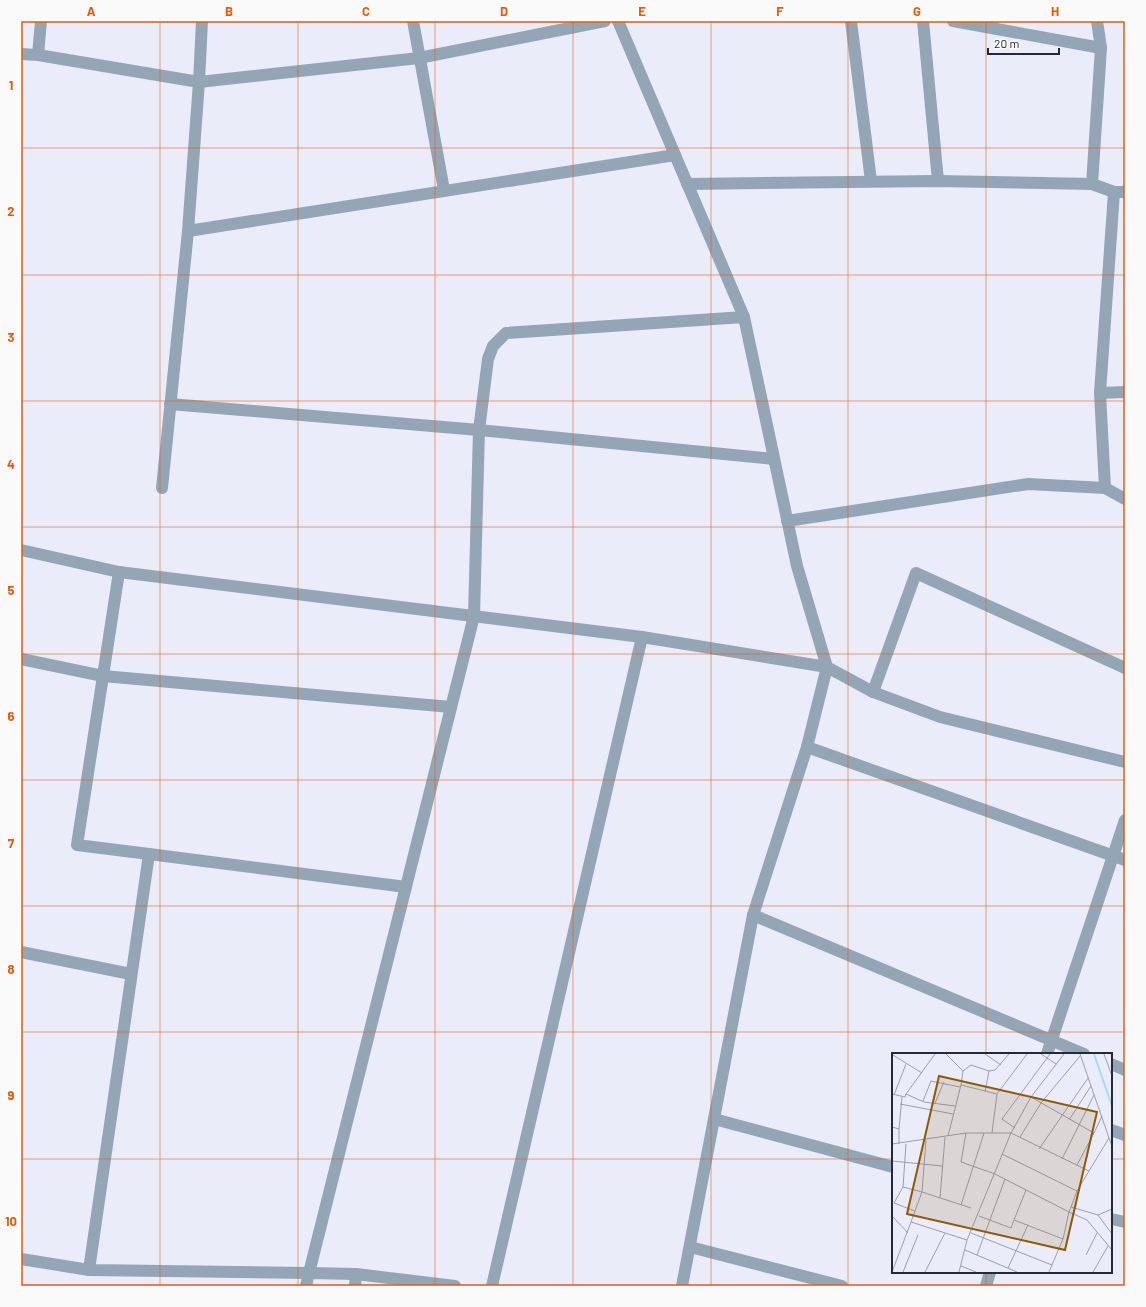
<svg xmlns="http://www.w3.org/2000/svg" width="1146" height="1307" viewBox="0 0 1146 1307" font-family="Barlow,sans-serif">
	<rect width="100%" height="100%" fill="#eaecfa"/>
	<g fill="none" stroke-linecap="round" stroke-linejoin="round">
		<g stroke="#94a5b6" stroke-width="12">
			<path d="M202,21L199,82L419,58L605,21"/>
			<path d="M413,21L444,190"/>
			<path d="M618,21L744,317"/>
			<path d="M851,21L871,181"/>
			<path d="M923,21L938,181"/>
			<path d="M953,21L1101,48"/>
			<path d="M21,54L38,55L199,82L188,231L162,488"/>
			<path d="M38,55L41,21"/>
			<path d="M687,184L938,181L1092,184L1114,192"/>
			<path d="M1092,184L1101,48L1097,21"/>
			<path d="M1125,192H1114L1100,393L1105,488L1125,499"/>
			<path d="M188,231L675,155"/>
			<path d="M1100,393L1125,392"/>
			<path d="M170,404L479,430L774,459"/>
			<path d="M787,521L1028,484L1105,488"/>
			<path d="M21,550L119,572L642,637L827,667L807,747L753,915L682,1286"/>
			<path d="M119,572L77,845L149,854L89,1270L309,1273L474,616L479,430L488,359L493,346L506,333L744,317L797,566L827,667L873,692L940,717L1125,762"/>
			<path d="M21,659L103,676L451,707"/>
			<path d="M873,692L916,573L1125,668"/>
			<path d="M807,747L1125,860"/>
			<path d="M149,854L406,887"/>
			<path d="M753,915L1084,1054"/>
			<path d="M21,952L131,974"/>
			<path d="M1047,1054L1125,820"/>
			<path d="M1111,1064L1125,1070"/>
			<path d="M714,1119L893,1167"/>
			<path d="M1111,1130L1125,1135"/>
			<path d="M1111,1219L1125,1222"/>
			<path d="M690,1247L842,1286"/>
			<path d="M21,1259L89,1270"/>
			<path d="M306,1286L309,1273L356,1274L455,1286"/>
			<path d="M355,1286L356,1274"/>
			<path d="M492,1286L642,637"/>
			<path d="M986,1286L990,1272"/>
		</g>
	</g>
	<path fill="none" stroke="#e8590c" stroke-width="1" stroke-opacity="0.55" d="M160,21V1286M298,21V1286M435,21V1286M573,21V1286M711,21V1286M848,21V1286M986,21V1054M21,148H1125M21,275H1125M21,401H1125M21,527H1125M21,654H1125M21,780H1125M21,906H1125M21,1032H1125M21,1159H893M1111,1159H1125M986,1272V1286"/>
	<g transform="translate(892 1053)">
		<rect width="220" height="220" fill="#eaecfa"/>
		<path fill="none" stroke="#9fdff2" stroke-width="2" d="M202,1L220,53"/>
		<path fill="none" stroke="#9c9eab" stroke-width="1" d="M54,1L71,18L69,32L105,41L135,1M93,1L109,12M149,1L164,11M188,1L217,85M212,1L220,23M1,2L30,20M71,18L79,12L97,18L103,17L117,1M93,39L97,18M0,41L13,44L14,41L32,49L63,53M14,41L43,1M2,42L14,11M139,44L202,80L185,112M31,48L39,28L68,34M43,50L52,29M8,51L61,61M177,67L199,33M0,74L7,76V91M123,75L110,66L158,1M7,76L10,44M100,80L105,41M202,80L210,63M56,83L69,32M128,84L149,50L188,3M0,91L74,80M14,91L11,134L30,139L34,87M147,96L196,25M110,101L185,138M170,106L202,42M0,108L50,113M197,118L185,138L177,159L195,167L220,197M11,134L2,150L23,158M48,145L53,84M69,152L92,80M179,154L206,162L220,181M206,162L220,156M0,163L16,180M87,163L119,175L122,167L171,186L177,159L103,121L69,109L74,80H119L139,44L172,1M122,167L134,137M19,169L30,139L79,155M79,180L160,212M73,197L125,219M85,202L113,126M194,202L205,180M69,213L84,219M116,215L136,172M0,219L19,169L75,187M11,219L26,182M33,219L53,180M67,219L75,187L119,80L197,118L217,85L220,93M157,219L171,186M201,219L216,193"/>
		<path fill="#8d5a07" fill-opacity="0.15" stroke="#8d5a07" stroke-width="2" d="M47,23L205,59L173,197L15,161Z"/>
		<rect width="220" height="220" fill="none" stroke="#262834" stroke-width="2"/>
	</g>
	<rect width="1146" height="1307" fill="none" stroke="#fafafa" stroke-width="44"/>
	<path d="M988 48v6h71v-6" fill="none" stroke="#262834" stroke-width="2"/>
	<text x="994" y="48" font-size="12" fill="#262834" stroke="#fafafa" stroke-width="3" paint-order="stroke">20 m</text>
	<rect x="22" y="22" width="1102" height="1263" fill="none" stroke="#e8590c" stroke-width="1.5"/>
	<g font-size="13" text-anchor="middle" font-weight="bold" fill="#e8590c">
		<text x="91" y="16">A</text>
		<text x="229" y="16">B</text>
		<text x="366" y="16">C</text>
		<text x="504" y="16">D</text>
		<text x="642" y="16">E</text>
		<text x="780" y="16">F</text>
		<text x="917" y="16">G</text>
		<text x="1055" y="16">H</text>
		<text x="11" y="90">1</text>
		<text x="11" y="216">2</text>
		<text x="11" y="342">3</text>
		<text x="11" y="469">4</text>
		<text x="11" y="595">5</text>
		<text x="11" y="721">6</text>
		<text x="11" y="848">7</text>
		<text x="11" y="974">8</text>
		<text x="11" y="1100">9</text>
		<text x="11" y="1226">10</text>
	</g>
</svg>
